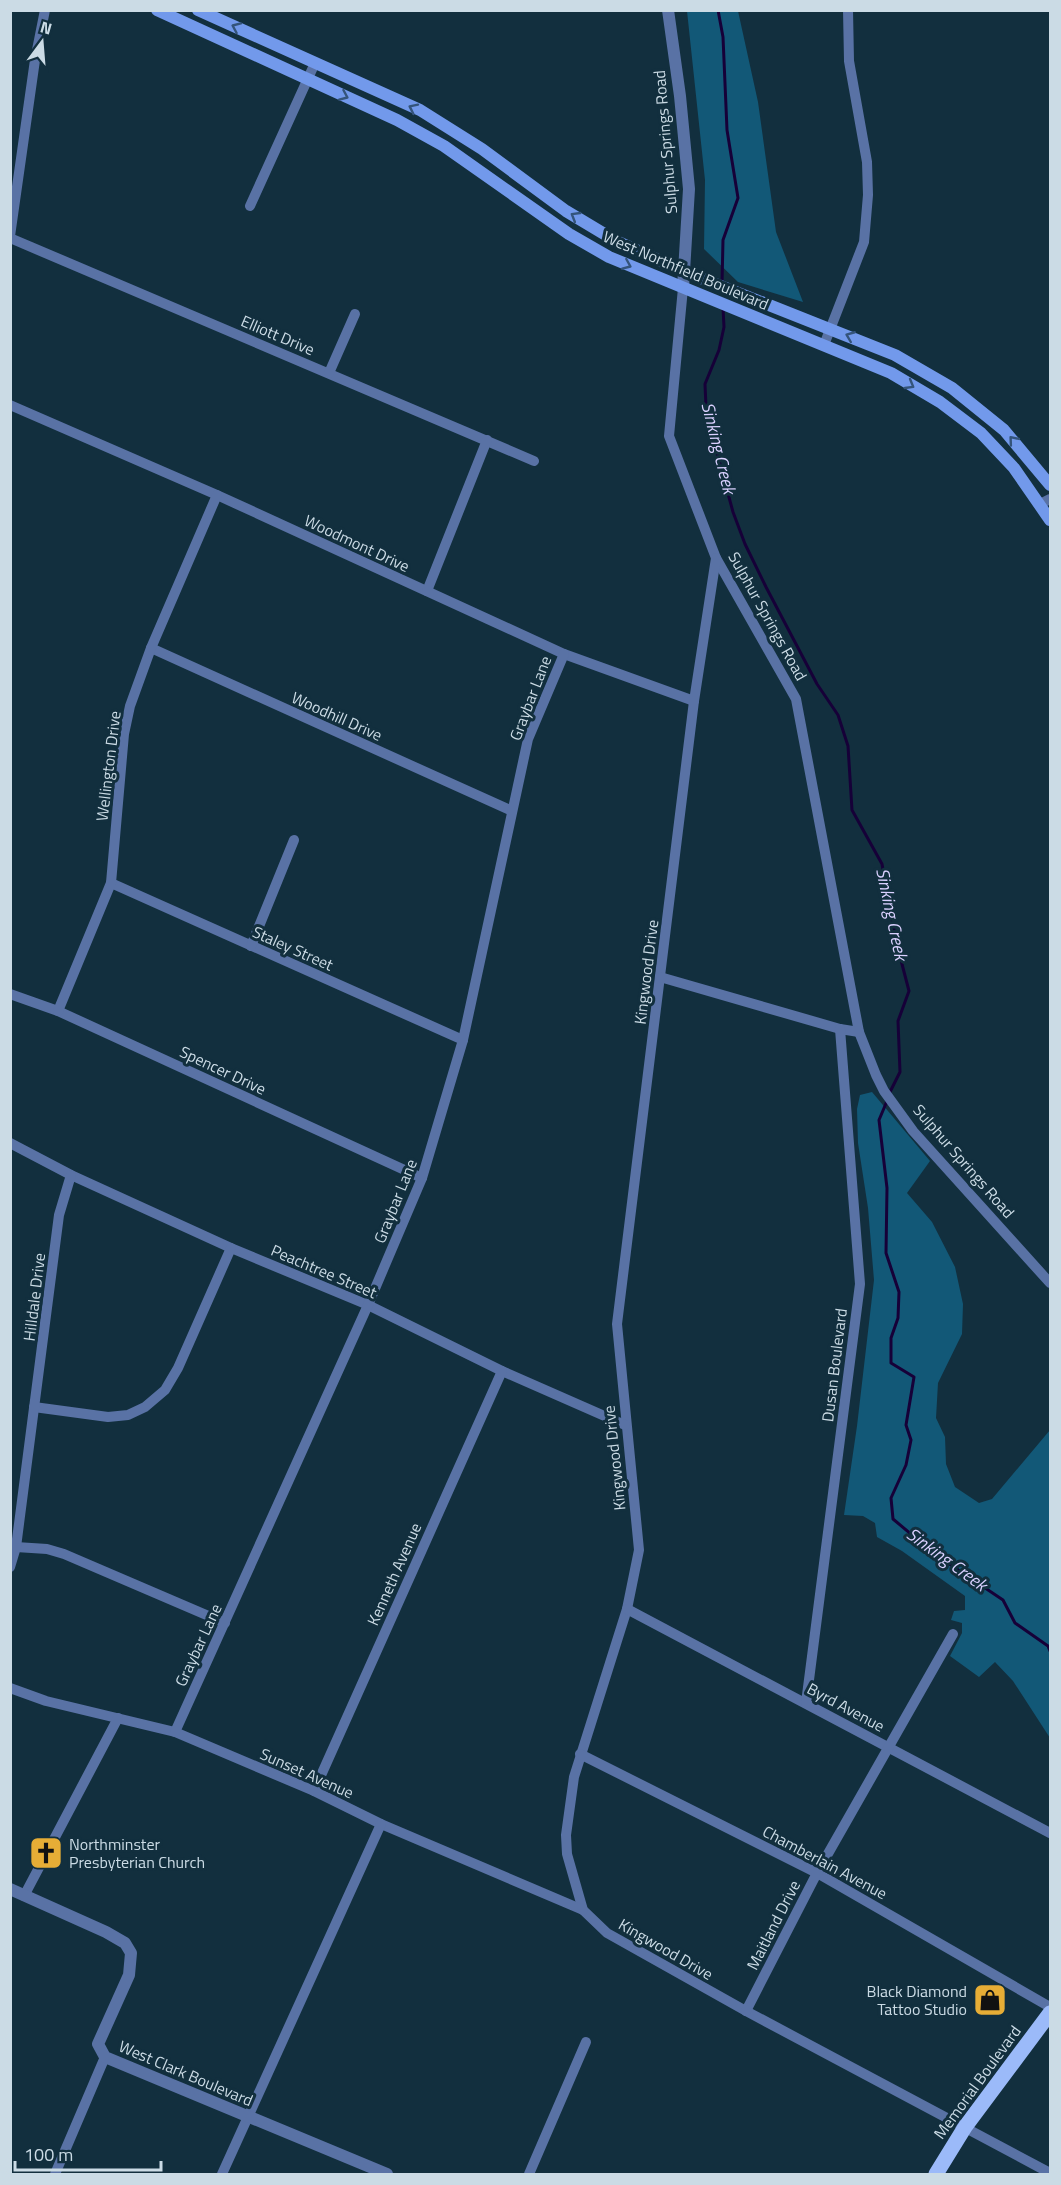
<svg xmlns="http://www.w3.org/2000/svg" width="1061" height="2185" viewBox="0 0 1061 2185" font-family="'Titillium Web',sans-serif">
	<rect width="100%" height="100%" fill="#122f3e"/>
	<g fill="#125877">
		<path d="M687,11H738L758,102L776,232L803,302L738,282L704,249L705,180Z"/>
		<path d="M872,1092L930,1161L907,1193L932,1222L955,1267L963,1304L962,1334L938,1383L936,1418L945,1437L946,1464L955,1487L979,1503L992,1499L1050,1430V1738L1013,1681L995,1662L979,1677L950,1656L962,1633V1623L951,1620L954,1611L965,1610V1596L902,1551L877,1537L875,1523L863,1516L844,1515L857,1426L874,1280L868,1208L858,1143L857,1109L860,1095Z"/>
	</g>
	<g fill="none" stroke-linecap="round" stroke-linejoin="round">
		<g stroke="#160038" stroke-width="3">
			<path d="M718,10L723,37L727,130L738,198L723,240L722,284"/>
			<path d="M723,308L724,327L719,350L705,384L706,407L711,431L733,512L745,544L766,587L817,684L838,715L848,746L852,810L882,864L896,941L909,991L898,1021L900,1072L889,1094"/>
			<path d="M887,1101L879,1120L887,1188L886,1253L899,1292L898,1318L891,1338V1363L914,1377L906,1425L911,1440L906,1465L891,1498L893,1519L936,1555L1003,1600L1015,1623L1048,1646L1050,1651"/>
		</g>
		<g stroke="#5972a5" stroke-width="10">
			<path d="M250,206L315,63"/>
			<path d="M10,236L35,60L45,10"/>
			<path d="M10,238L534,461"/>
			<path d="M683,288L669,436L716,558L796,699L859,1032L876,1075L884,1091L913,1131L1050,1283"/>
			<path d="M824,345L864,242L868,195L867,162L849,61L848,10"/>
			<path d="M329,373L355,314"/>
			<path d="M10,405L217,495L564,654L694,701"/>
			<path d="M1040,504L1050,499"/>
			<path d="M716,558L694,701L617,1324L639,1550L627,1609L574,1777L566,1835L567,1854L583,1910L607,1933L746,2011L1050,2173"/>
			<path d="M427,591L487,440"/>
			<path d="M151,648L512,811"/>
			<path d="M111,883L463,1040"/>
			<path d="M251,946L294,840"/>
			<path d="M660,977L840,1029L859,1032"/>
			<path d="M10,994L58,1011L422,1178"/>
			<path d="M58,1011L111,883L124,734L130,706L151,648L217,495"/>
			<path d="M10,1143L71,1175L231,1248L368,1305L502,1371L625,1425"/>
			<path d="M34,1407L108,1417L128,1415L145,1407L165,1390L178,1368L231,1248"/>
			<path d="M16,1547L47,1549L64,1554L225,1623"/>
			<path d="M10,1567L16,1547L59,1215L71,1175"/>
			<path d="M627,1609L1050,1833"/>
			<path d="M10,1688L46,1701L175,1732L314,1791L381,1824L583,1910"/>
			<path d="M806,1703L860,1284L840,1029"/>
			<path d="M175,1732L368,1305L422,1178L463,1040L528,739L564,654"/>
			<path d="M580,1754L817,1873L1050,2007"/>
			<path d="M314,1791L502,1371"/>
			<path d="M24,1896L118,1718"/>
			<path d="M746,2011L817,1873L953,1634"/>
			<path d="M55,2174L105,2057"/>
			<path d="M222,2174L381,1824"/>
			<path d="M529,2174L586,2042"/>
		</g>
		<g stroke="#5972a5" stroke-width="12">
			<path d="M668,10L680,96L689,189L683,288"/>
			<path d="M10,1889L106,1932L125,1943L131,1953L129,1975L98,2044L105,2057L387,2174"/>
		</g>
		<g stroke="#7299eb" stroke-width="12">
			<path d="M157,10L397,120L444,146L569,234L609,257L891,373L940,402L981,433L1014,468L1050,520"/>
			<path d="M198,10L420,110L482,149L566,211L616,241L683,271L895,355L952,388L1004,430L1050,485"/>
		</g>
		<path stroke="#9bbaf9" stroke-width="15" d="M936,2174L965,2127L1050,2013"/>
	</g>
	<defs><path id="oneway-chevron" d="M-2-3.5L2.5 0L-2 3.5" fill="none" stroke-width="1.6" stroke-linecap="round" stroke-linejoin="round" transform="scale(1.5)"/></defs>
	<g stroke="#34547b">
		<use href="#oneway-chevron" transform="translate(236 27) rotate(-156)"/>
		<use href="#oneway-chevron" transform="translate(344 96) rotate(24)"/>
		<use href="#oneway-chevron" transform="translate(413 108) rotate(-154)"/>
		<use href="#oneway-chevron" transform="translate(575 216) rotate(-149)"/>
		<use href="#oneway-chevron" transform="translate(627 265) rotate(23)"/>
		<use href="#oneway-chevron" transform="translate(850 336) rotate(-158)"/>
		<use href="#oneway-chevron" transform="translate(910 385) rotate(30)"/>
		<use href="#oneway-chevron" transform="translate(1013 440) rotate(-130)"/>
	</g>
	<defs>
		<g id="church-square" transform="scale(1.725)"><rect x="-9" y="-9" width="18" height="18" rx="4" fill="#e6ad36" stroke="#122f3e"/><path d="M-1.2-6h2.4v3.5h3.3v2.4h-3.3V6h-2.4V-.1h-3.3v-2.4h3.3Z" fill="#111"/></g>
		<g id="shop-square" transform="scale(1.725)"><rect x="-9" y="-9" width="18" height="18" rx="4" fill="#e6ad36" stroke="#122f3e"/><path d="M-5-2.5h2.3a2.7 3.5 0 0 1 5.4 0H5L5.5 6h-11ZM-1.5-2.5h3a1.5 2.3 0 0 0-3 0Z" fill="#111"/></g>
	</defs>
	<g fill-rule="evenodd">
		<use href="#church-square" x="46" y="1853"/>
		<use href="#shop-square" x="990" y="2000"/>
	</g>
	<g text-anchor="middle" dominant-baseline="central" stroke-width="6" stroke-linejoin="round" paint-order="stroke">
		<g font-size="16" fill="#cbdbe5" stroke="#122f3e">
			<text transform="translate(665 142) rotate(-95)">Sulphur Springs Road</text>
			<text transform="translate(686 270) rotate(23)">West Northfield Boulevard</text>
			<text transform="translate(278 335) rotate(23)">Elliott Drive</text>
			<text transform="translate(357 543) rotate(25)">Woodmont Drive</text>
			<text transform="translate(768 616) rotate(61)">Sulphur Springs Road</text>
			<text transform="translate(530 698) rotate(-69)">Graybar Lane</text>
			<text transform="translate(337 716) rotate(24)">Woodhill Drive</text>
			<text transform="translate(108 766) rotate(-83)">Wellington Drive</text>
			<text transform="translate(293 948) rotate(24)">Staley Street</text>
			<text transform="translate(646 972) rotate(-83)">Kingwood Drive</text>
			<text transform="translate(223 1070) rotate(25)">Spencer Drive</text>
			<text transform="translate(964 1161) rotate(49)">Sulphur Springs Road</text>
			<text transform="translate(395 1201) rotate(-68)">Graybar Lane</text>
			<text transform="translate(324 1271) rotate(23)">Peachtree Street</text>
			<text transform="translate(34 1297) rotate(-83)">Hilldale Drive</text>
			<text transform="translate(834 1365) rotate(-83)">Dusan Boulevard</text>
			<text transform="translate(614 1458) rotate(-96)">Kingwood Drive</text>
			<text transform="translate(394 1574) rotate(-66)">Kenneth Avenue</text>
			<text transform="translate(198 1645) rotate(-65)">Graybar Lane</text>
			<text transform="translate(846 1707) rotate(28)">Byrd Avenue</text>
			<text transform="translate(307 1773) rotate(24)">Sunset Avenue</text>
			<text transform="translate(825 1862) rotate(28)">Chamberlain Avenue</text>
			<text transform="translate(773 1925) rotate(-63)">Maitland Drive</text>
			<text transform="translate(666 1949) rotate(30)">Kingwood Drive</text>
			<text transform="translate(186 2073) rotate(23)">West Clark Boulevard</text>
			<text transform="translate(977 2082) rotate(-54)">Memorial Boulevard</text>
		</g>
		<g font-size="16" fill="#cbdbe5" stroke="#122f3e" text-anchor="start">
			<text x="69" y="1844">Northminster<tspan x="69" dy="18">Presbyterian Church</tspan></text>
			<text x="967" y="1991" text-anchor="end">Black Diamond<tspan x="967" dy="18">Tattoo Studio</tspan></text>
		</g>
		<g font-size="18" font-style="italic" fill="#dad1ff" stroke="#122f3e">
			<text transform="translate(719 448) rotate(76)">Sinking Creek</text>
			<text transform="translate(892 914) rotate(78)">Sinking Creek</text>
			<text transform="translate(947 1559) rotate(36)">Sinking Creek</text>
		</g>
	</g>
	<rect width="1061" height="2185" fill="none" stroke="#cbdbe5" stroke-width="24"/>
	<g transform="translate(42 42) rotate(16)" stroke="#122f3e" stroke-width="4.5" paint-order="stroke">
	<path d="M0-4.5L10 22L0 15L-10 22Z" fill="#cbdbe5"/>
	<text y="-9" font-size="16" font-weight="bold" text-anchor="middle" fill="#cbdbe5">N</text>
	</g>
	<path d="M15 2161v9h146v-9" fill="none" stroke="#cbdbe5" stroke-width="3"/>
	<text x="24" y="2161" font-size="18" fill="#cbdbe5" stroke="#122f3e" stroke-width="4.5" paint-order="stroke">100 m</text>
</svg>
